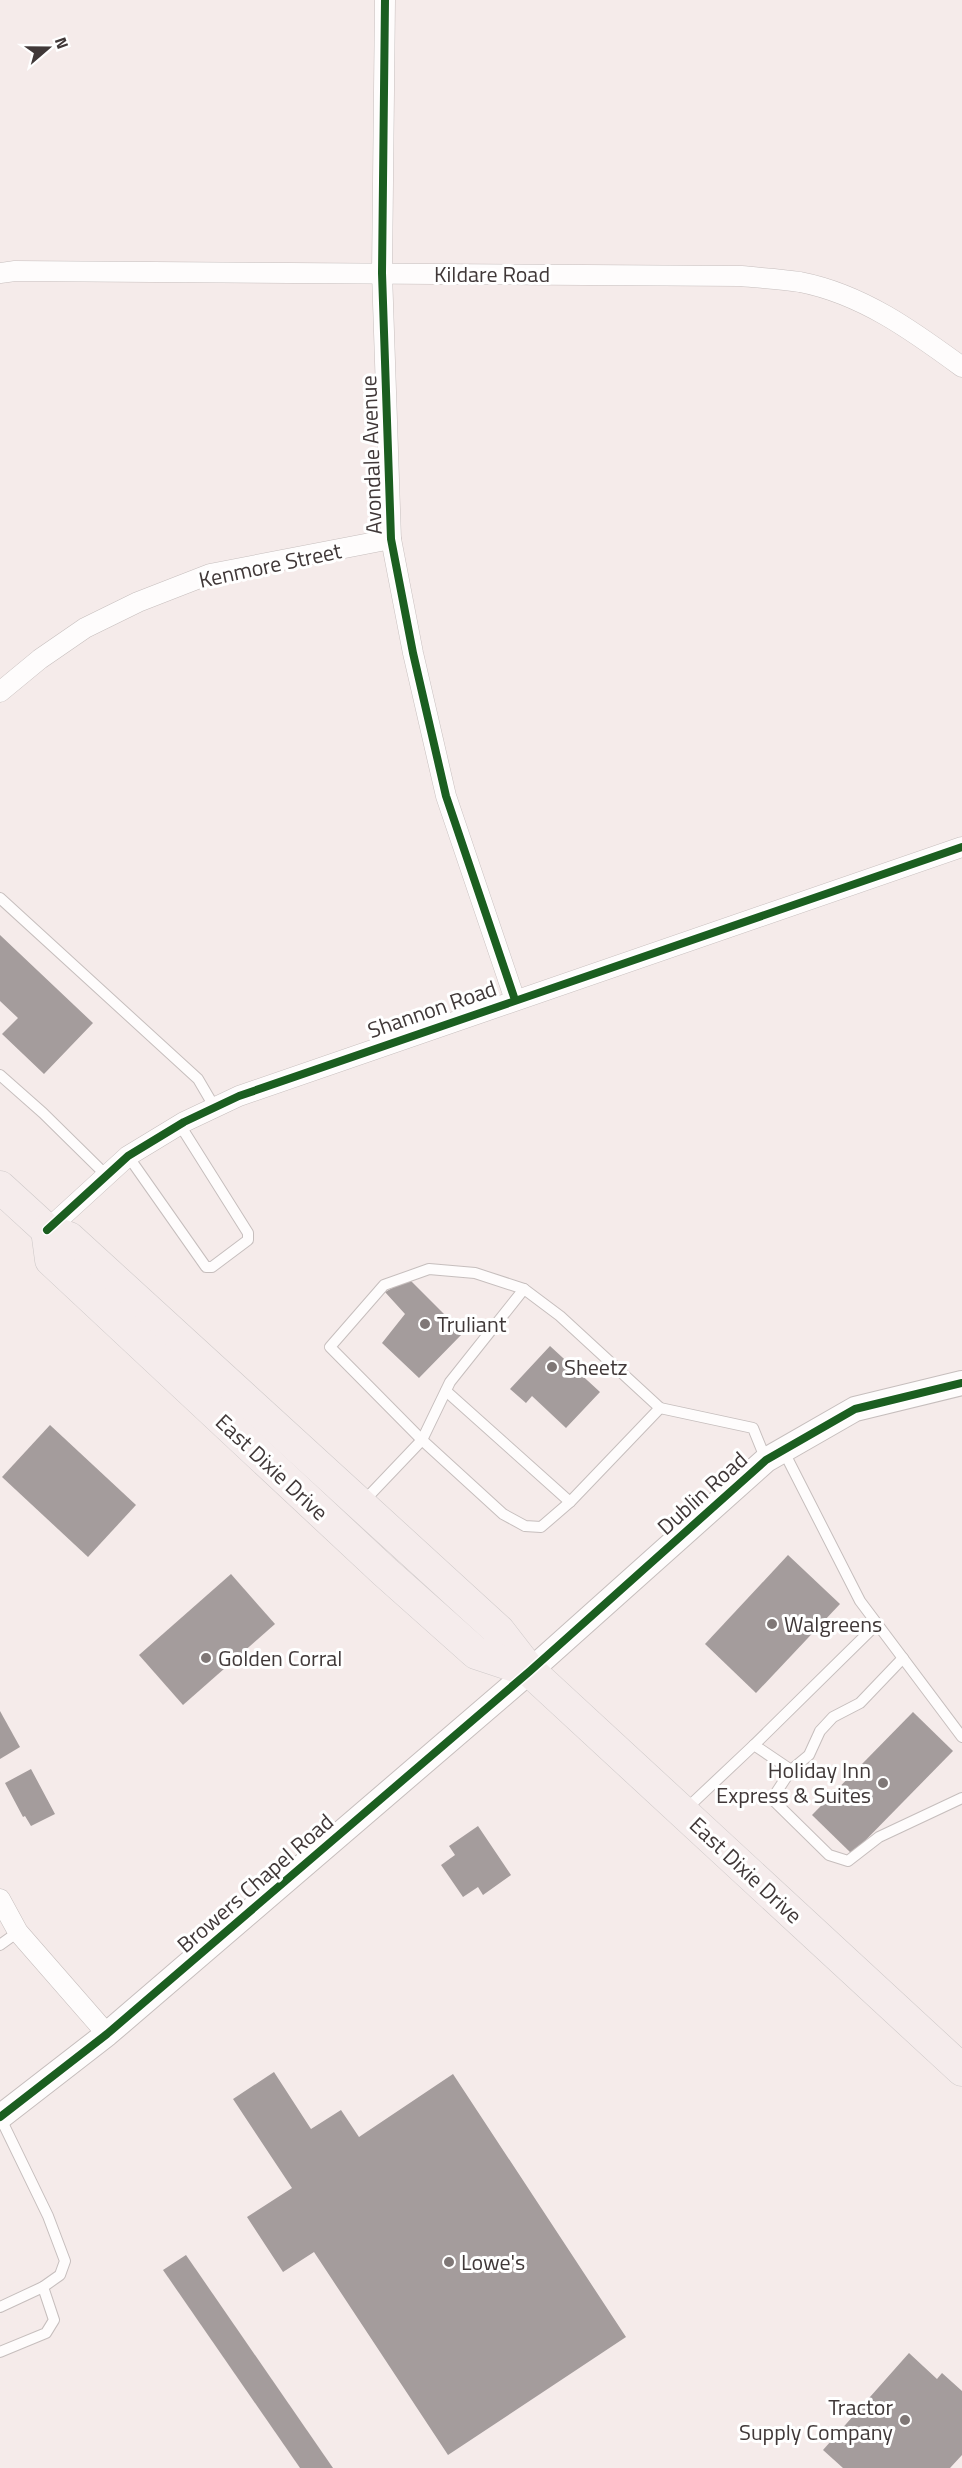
<svg xmlns="http://www.w3.org/2000/svg" width="962" height="2468" viewBox="0 0 962 2468" font-family="'Titillium Web',sans-serif">
	<rect width="100%" height="100%" fill="#f5ebea"/>
	<g fill="#a49c9c">
		<path d="M0,935L93,1023L44,1074L2,1034L18,1018L0,1001Z"/>
		<path d="M409,1279L463,1333L419,1378L382,1343L405,1314L385,1292Z"/>
		<path d="M550,1346L600,1392L566,1428L532,1396L526,1403L510,1389Z"/>
		<path d="M50,1425L136,1505L88,1557L2,1477Z"/>
		<path d="M788,1555L840,1604L756,1693L705,1644Z"/>
		<path d="M231,1574L275,1624L183,1705L139,1655Z"/>
		<path d="M0,1711L20,1747L0,1759Z"/>
		<path d="M913,1712L953,1751L852,1854L812,1815Z"/>
		<path d="M31,1769L55,1814L31,1826L25,1816L23,1817L5,1783Z"/>
		<path d="M478,1826L511,1875L483,1895L478,1887L463,1897L441,1865L455,1855L449,1846Z"/>
		<path d="M274,2072L311,2129L341,2110L359,2137L453,2074L626,2337L448,2455L314,2252L283,2272L247,2217L292,2188L233,2099Z"/>
		<path d="M186,2255L333,2468H300L163,2270Z"/>
		<path d="M909,2353L937,2379L942,2373L962,2391V2455L950,2468H843L823,2450Z"/>
	</g>
	<g fill="none" stroke-linecap="round" stroke-linejoin="round">
		<g stroke="#c6bebd" stroke-width="12">
			<g id="service">
				<path d="M0,898L198,1079L215,1108"/>
				<path d="M0,1075L43,1113L107,1176"/>
				<path d="M128,1156L206,1267H212L248,1240V1233L180,1125"/>
				<path d="M429,1269L475,1273L524,1289L560,1316L660,1408L570,1502L541,1527L525,1526L503,1514L422,1440L330,1347L384,1285Z"/>
				<path d="M446,1391L570,1502"/>
				<path d="M660,1408L753,1428L766,1460"/>
				<path d="M783,1450L860,1601L962,1737"/>
				<path d="M362,1503L422,1440L450,1382L524,1289"/>
				<path d="M754,1745L877,1624"/>
				<path d="M791,1770L809,1755L820,1731L833,1717L860,1703L903,1658"/>
				<path d="M684,1811L754,1745L791,1770L772,1799L829,1855L848,1861L879,1837L962,1798"/>
				<path d="M0,1945L18,1932"/>
				<path d="M0,2307L43,2287L60,2275L65,2261L48,2216L0,2117"/>
				<path d="M0,2352L46,2333L54,2320L43,2287"/>
			</g>
		</g>
		<g stroke="#c6bebd" stroke-width="21">
			<g id="minor">
				<path d="M385,0L382,273L391,539L413,653L446,796L515,1000"/>
				<path d="M0,273L15,271L741,276C760,278 781,279 800,282C862,294 913,331 962,367"/>
				<path d="M0,692L40,659L85,628L138,602L210,574L391,539"/>
				<path d="M47,1230L128,1156L184,1122L239,1096L962,847"/>
				<path d="M0,1899L18,1932L107,2034"/>
			</g>
		</g>
		<g stroke="#c6bebd" stroke-width="26">
			<path id="tertiary" d="M0,2117L107,2034L530,1671L766,1460L855,1409L962,1383"/>
		</g>
		<g stroke="#cdc8c8" stroke-width="33">
			<g id="primary">
				<path d="M0,1187L47,1230L69,1238L499,1631L530,1671L962,2070"/>
				<path d="M47,1230L51,1260L385,1572L476,1653L530,1671"/>
			</g>
		</g>
		<use href="#service" stroke="#fefcfc" stroke-width="10"/>
		<use href="#minor" stroke="#fefcfc" stroke-width="20"/>
		<use href="#tertiary" stroke="#fefcfc" stroke-width="24"/>
		<use href="#primary" stroke="#f5ecec" stroke-width="32"/>
		<g stroke="#fff" stroke-width="11">
			<g id="cycleway">
				<path d="M385,0L382,273L391,539L413,653L446,796L515,1000"/>
				<path d="M47,1230L128,1156L184,1122L239,1096L962,847"/>
				<path d="M0,2117L107,2034L530,1671L766,1460L855,1409L962,1383"/>
			</g>
		</g>
		<use href="#cycleway" stroke="#1b5e20" stroke-width="8"/>
	</g>
	<g fill="#7f7776" stroke="#fff" stroke-width="2">
		<circle cx="425" cy="1324" r="6"/>
		<circle cx="552" cy="1367" r="6"/>
		<circle cx="772" cy="1624" r="6"/>
		<circle cx="206" cy="1658" r="6"/>
		<circle cx="883" cy="1783" r="6"/>
		<circle cx="449" cy="2262" r="6"/>
		<circle cx="905" cy="2420" r="6"/>
	</g>
	<g text-anchor="middle" dominant-baseline="central" stroke-width="6" stroke-linejoin="round" paint-order="stroke">
		<g font-size="22" fill="#403838" stroke="#fff">
			<text x="492" y="274">Kildare Road</text>
			<text transform="translate(371 455) rotate(-92)">Avondale Avenue</text>
			<text transform="translate(270 565) rotate(-12)">Kenmore Street</text>
			<text transform="translate(432 1009) rotate(-19)">Shannon Road</text>
			<text transform="translate(272 1467) rotate(43)">East Dixie Drive</text>
			<text transform="translate(702 1493) rotate(-42)">Dublin Road</text>
			<text transform="translate(746 1870) rotate(43)">East Dixie Drive</text>
			<text transform="translate(255 1883) rotate(-41)">Browers Chapel Road</text>
		</g>
		<g font-size="22" fill="#403838" stroke="#fff" text-anchor="start">
			<text x="437" y="1324">Truliant</text>
			<text x="564" y="1367">Sheetz</text>
			<text x="784" y="1624">Walgreens</text>
			<text x="218" y="1658">Golden Corral</text>
			<text x="871" y="1770" text-anchor="end">Holiday Inn<tspan x="871" dy="25">Express &amp; Suites</tspan></text>
			<text x="461" y="2262">Lowe's</text>
			<text x="893" y="2407" text-anchor="end">Tractor<tspan x="893" dy="25">Supply Company</tspan></text>
		</g>
	</g>
	<g transform="translate(48 48) rotate(70)" stroke="#ffffff" stroke-width="4.5" paint-order="stroke">
	<path d="M0-4.5L10 22L0 15L-10 22Z" fill="#403838"/>
	<text y="-9" font-size="16" font-weight="bold" text-anchor="middle" fill="#403838">N</text>
	</g>
</svg>
